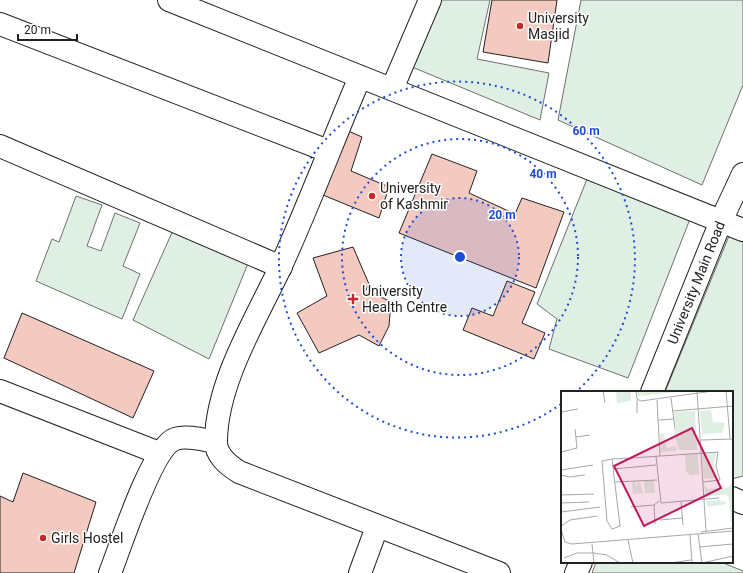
<svg xmlns="http://www.w3.org/2000/svg" width="743" height="573" viewBox="0 0 743 573" font-family="Roboto,sans-serif">
	<rect width="100%" height="100%" fill="#fff"/>
	<g fill="#e0efe3" stroke="#6f6f6f">
		<path d="M441,0H490L477,59L549,73L540,120L412,67Z"/>
		<path d="M581,0H743V85L702,185L558,120Z"/>
		<path d="M587,179L690,219L628,378L549,349L557,319L537,304Z"/>
		<path d="M76,196L102,205L87,246L101,251L115,213L140,223L123,266L140,274L122,319L36,281L52,239L59,242Z"/>
		<path d="M174,228L249,261L209,359L133,320Z"/>
		<path d="M743,234V476L732,479V392H665L729,236Z"/>
		<path d="M596,562H721L743,571V573H592Z"/>
	</g>
	<g fill="#f3c9c0" stroke="#222">
		<path d="M492,0H557L548,63L483,52Z"/>
		<path d="M346,130L362,137L351,171L389,187L379,218L323,195Z"/>
		<path d="M432,154L477,171L469,193L515,214L522,198L564,212L536,288L399,233Z"/>
		<path d="M353,247L369,284L364,294L373,293L391,302L389,326L379,346L359,335L319,353L297,313L327,296L313,258Z"/>
		<path d="M507,281L535,292L522,323L545,333L534,359L463,330L472,308L493,316Z"/>
		<path d="M22,313L154,371L133,418L4,358Z"/>
		<path d="M23,473L96,502L74,573H0V496L13,502Z"/>
	</g>
	<g fill="none" stroke-linecap="round" stroke-linejoin="round">
		<g stroke="#222" stroke-width="24">
			<g id="minor">
				<path d="M169,0L743,230"/>
				<path d="M0,24L328,151"/>
				<path d="M360,77C333,140 309,205 280,268C256,319 217,382 216,440C215,455 228,465 239,472L499,573"/>
				<path d="M392,89L430,0"/>
				<path d="M0,146L281,267"/>
				<path d="M0,391L159,453"/>
				<path id="s1" d="M652,392L721,221L743,174"/>
				<path d="M732,498L743,503"/>
				<path d="M110,573C120,548 152,447 175,439C187,435 204,440 215,442"/>
				<path d="M360,573L377,527"/>
				<path d="M576,573L581,562"/>
			</g>
		</g>
		<use href="#minor" stroke="#fff" stroke-width="22"/>
	</g>
	<circle cx="460" cy="257" r="59" fill="#1d4ed8" fill-opacity=".12"/>
	<g fill="none" stroke="#1d4ed8" stroke-width="2" stroke-dasharray="2 4">
		<circle cx="460" cy="257" r="59"/>
		<circle cx="460" cy="257" r="118"/>
		<path d="M561 404A178 178 0 1 1 577 391"/>
	</g>
	<g fill="#c62828" stroke="#fff" stroke-width="1.5">
		<circle cx="520" cy="26" r="4"/>
		<circle cx="372" cy="196" r="4"/>
		<path d="M351 293h4v4h4v4h-4v4h-4v-4h-4v-4h4z"/>
		<circle cx="43" cy="538" r="4"/>
	</g>
	<g text-anchor="middle" dominant-baseline="central" stroke-width="3" stroke-linejoin="round" paint-order="stroke">
		<g font-size="14" fill="#222" stroke="#fff" text-anchor="start">
			<text x="528" y="18">University<tspan x="528" dy="16">Masjid</tspan></text>
			<text x="380" y="188">University<tspan x="380" dy="16">of Kashmir</tspan></text>
			<text x="362" y="291">University<tspan x="362" dy="16">Health Centre</tspan></text>
			<text x="51" y="538">Girls Hostel</text>
		</g>
		<g font-size="14" fill="#222" stroke="#fff">
			<text stroke="none"><textPath href="#s1" startOffset="118">University Main Road</textPath></text>
		</g>
	</g>
	<g transform="translate(561 391)">
		<rect width="172" height="172" fill="#fff"/>
		<path d="M55,0H70V10L56,12ZM76,0H126L77,5ZM150,19L152,31L163,32V37L161,42L141,43L139,20ZM134,20L136,59H118L112,39L115,38L113,21ZM103,42L106,57L115,55L116,60L100,61L99,43ZM155,61L153,73L156,87L143,88L141,62ZM137,63L138,83L129,84L125,80L124,64ZM83,90H93L94,102H84ZM74,91L75,96L76,92L79,91L82,102L72,103L71,92ZM172,91V131H170L168,108L165,103L145,106L143,92L146,98L166,97ZM158,109L165,111V113L146,116L145,110Z" fill="#e0efe3"/>
		<path fill="none" stroke="#a7a7a7" stroke-width="1" d="M42,0L44,12M75,0L76,8L80,10L152,0M136,0L145,140M165,0L169,47M110,7L114,38M96,9L99,65M112,20L172,15M0,21L17,18M76,22V9M97,29L113,28M15,46L29,44M140,49L172,48M0,61L16,57L14,38M95,65L100,112L158,107M51,68L59,135L51,138L46,130L41,70L51,68L71,67L157,61L155,75L159,89L142,91M52,78L95,74M0,79L32,74M0,84L8,86L24,84M54,91L96,89M0,104L33,103M120,111L122,134M0,112L28,111M70,116L93,114M0,121L39,116M99,129L121,127M94,133L93,114L98,110M0,135L9,129L36,125M0,138L4,151L11,153L172,140M140,141L172,137M137,143L141,172M129,144L131,172M67,149L72,172M31,153L33,172M138,156L172,153M3,167L16,162H32L46,164L59,172M109,172L130,169M141,172L172,165"/>
		<path fill="#c2185b" fill-opacity="0.15" stroke="#c2185b" stroke-width="2" d="M131,37L160,97L83,135L53,75Z"/>
		<rect width="172" height="172" fill="none" stroke="#222" stroke-width="2"/>
	</g>
	<circle cx="460" cy="257" r="6" fill="#1d4ed8" stroke="#fff" stroke-width="2"/>
	<g font-size="12" text-anchor="middle" font-weight="bold" fill="#1d4ed8" stroke="#fff" stroke-width="3" stroke-linejoin="round" paint-order="stroke">
		<text x="586" y="135">60 m</text>
		<text x="543" y="178">40 m</text>
		<text x="502" y="219">20 m</text>
	</g>
	<path d="M18 34v6h59v-6" fill="none" stroke="#222222" stroke-width="2"/>
	<text x="24" y="34" font-size="12" fill="#222222" stroke="#ffffff" stroke-width="3" paint-order="stroke">20 m</text>
</svg>
